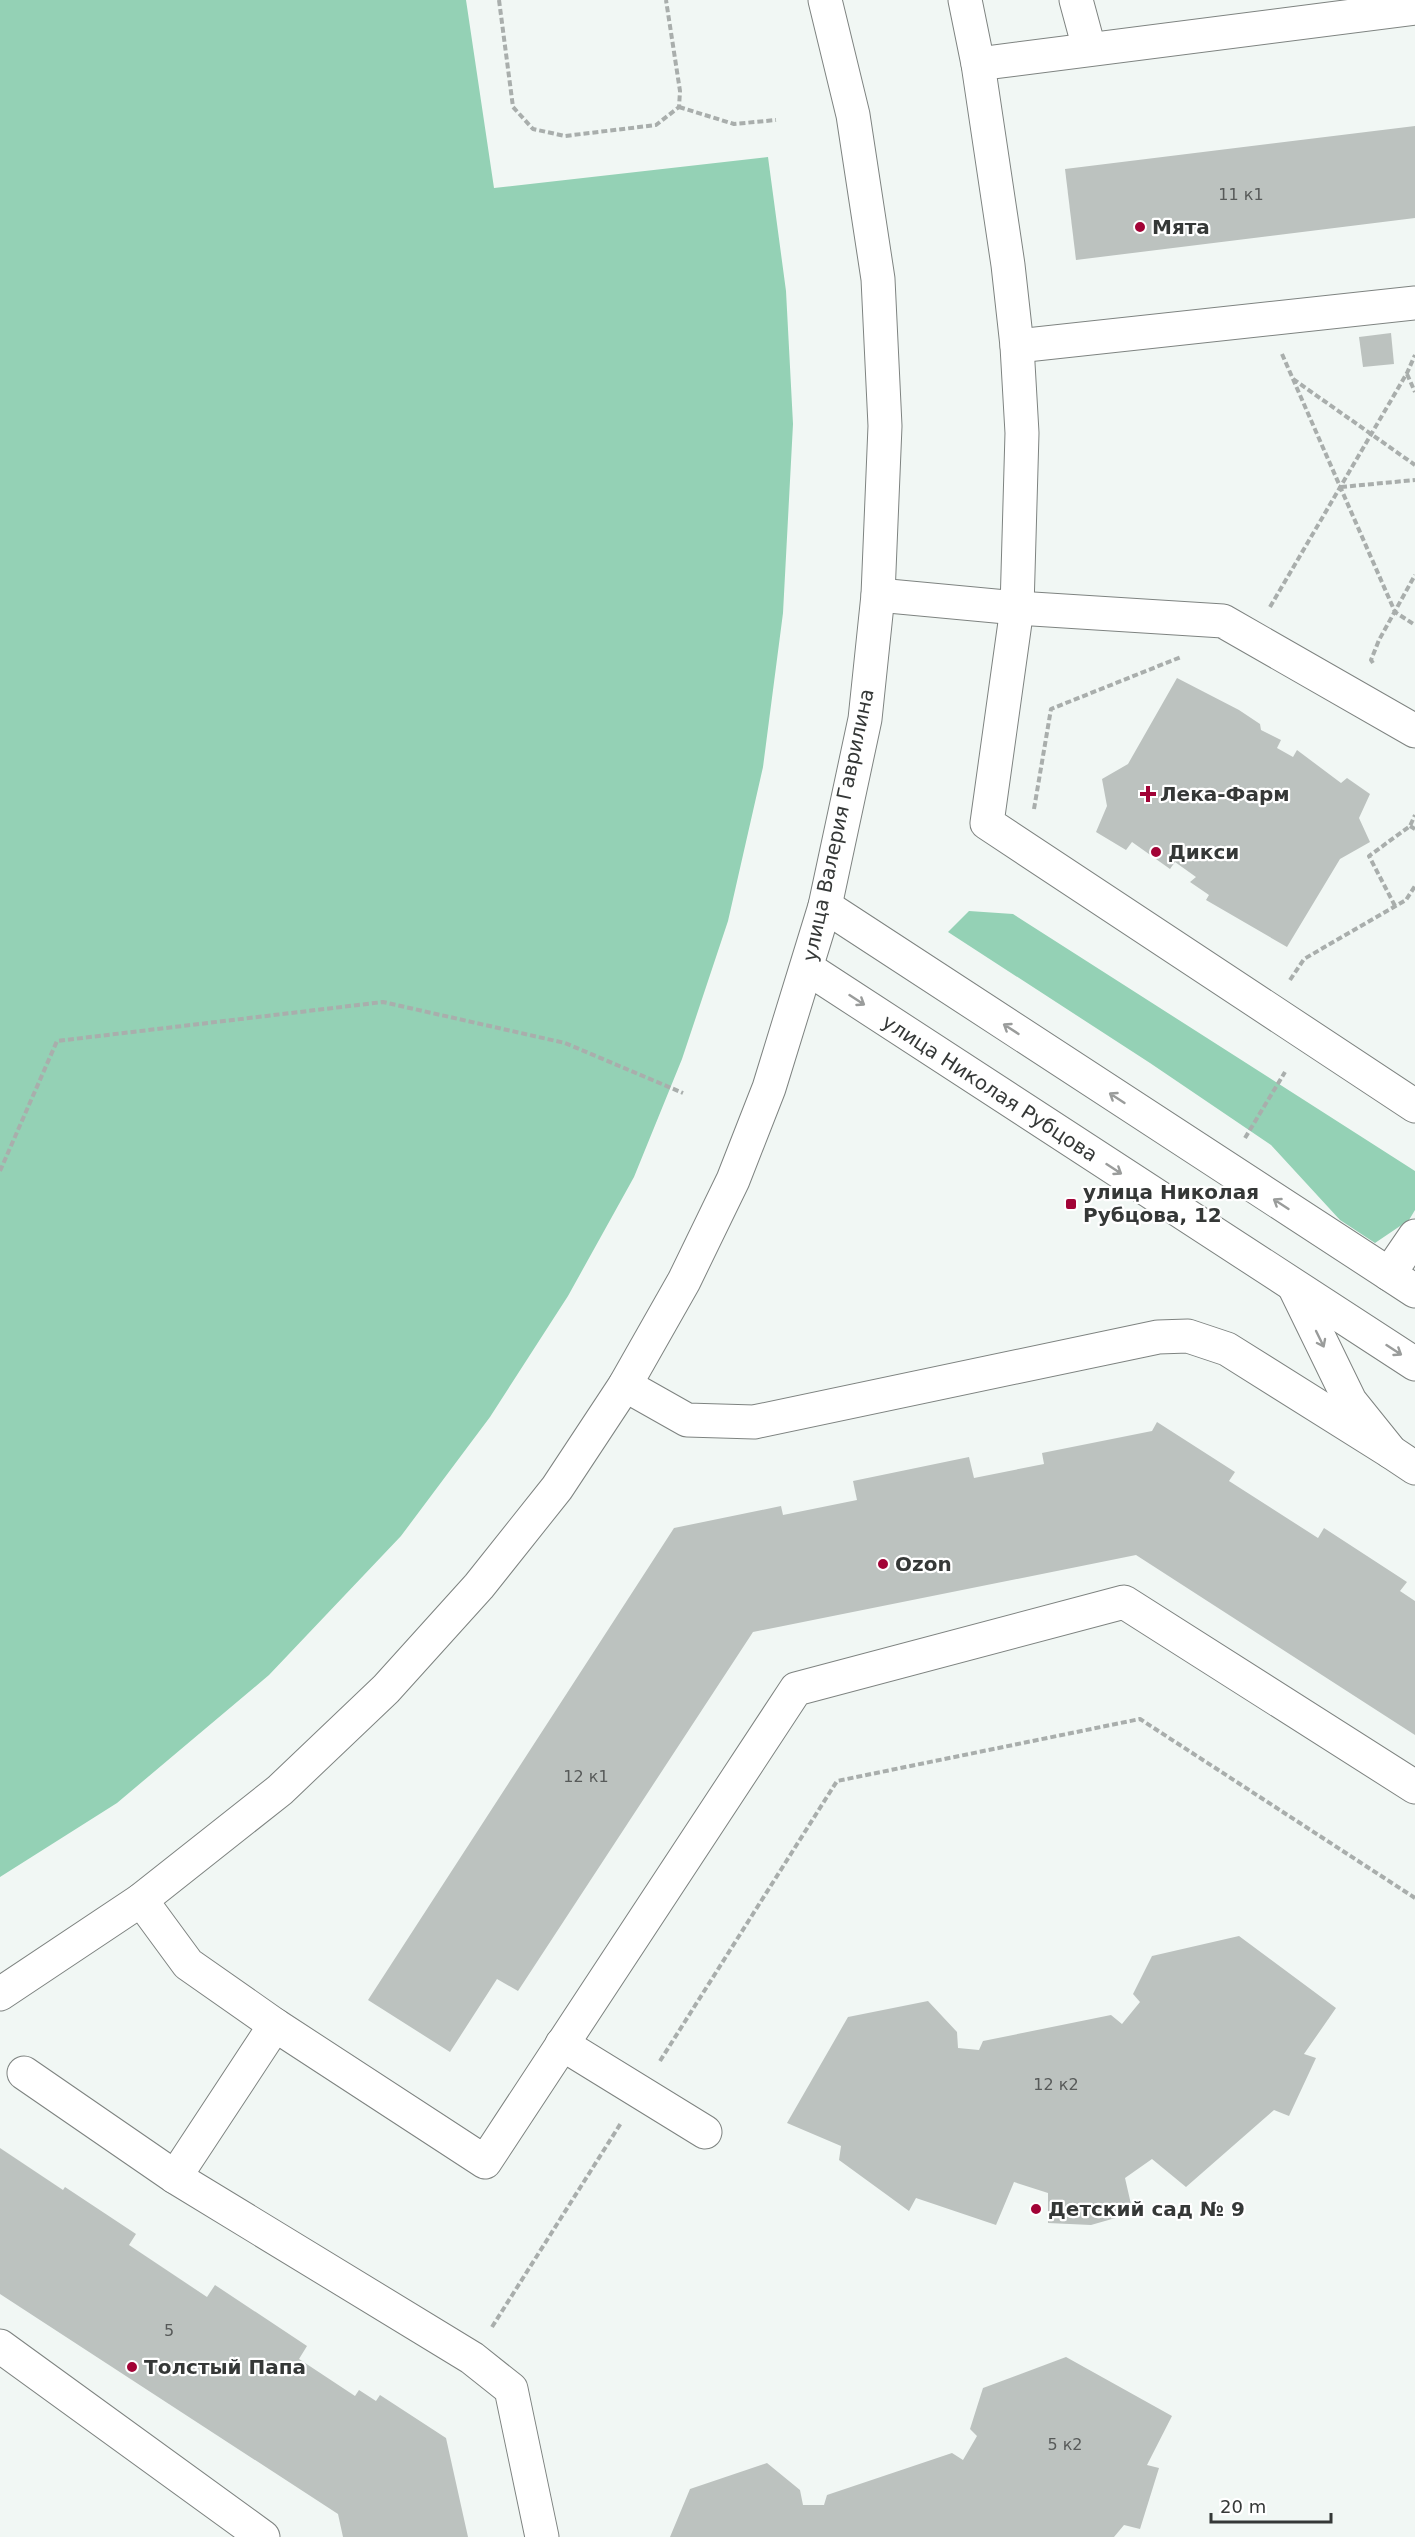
<svg xmlns="http://www.w3.org/2000/svg" width="1415" height="2537" viewBox="0 0 1415 2537" font-family="'DejaVu Sans',sans-serif">
	<rect width="100%" height="100%" fill="#f1f7f4"/>
	<g fill="#94d1b5">
		<path d="M0,0H466L494,188L768,157L786,291L793,424L783,613L763,767L728,921L682,1059L634,1177L568,1296L490,1417L401,1536L269,1675L117,1803L0,1877Z"/>
		<path d="M969,911L1013,914L1415,1171V1210L1409,1220L1375,1243L1340,1220L1271,1145L1150,1063L948,932Z"/>
	</g>
	<g fill="#bcc2bf">
		<path d="M1415,126V218L1076,260L1065,169Z"/>
		<path d="M1391,333L1394,364L1363,367L1359,337Z"/>
		<path d="M1177,678L1239,710L1260,724L1261,730L1281,740L1277,748L1293,757L1297,750L1341,783L1347,778L1370,794L1359,818L1370,842L1340,859L1287,947L1206,900L1209,895L1190,882L1196,877L1175,862L1170,869L1132,842L1126,850L1096,832L1107,806L1102,779L1128,764Z"/>
		<path d="M1157,1422L1235,1472L1229,1481L1318,1538L1324,1528L1407,1582L1400,1591L1415,1601V1735L1136,1555L753,1632L518,1991L497,1979L450,2052L368,2000L674,1528L781,1506L783,1515L857,1500L853,1481L969,1457L974,1478L1044,1464L1042,1453L1152,1431Z"/>
		<path d="M1239,1936L1336,2008L1304,2054L1316,2058L1289,2116L1274,2110L1186,2187L1152,2159L1125,2178L1133,2213L1091,2225L1048,2223V2193L1014,2182L996,2225L916,2198L909,2211L839,2160L841,2146L787,2123L848,2017L928,2001L957,2032L958,2048L979,2050L983,2041L1111,2015L1122,2024L1140,2002L1133,1994L1152,1956Z"/>
		<path d="M0,2148L63,2190L65,2187L136,2234L129,2245L207,2297L215,2285L307,2346L299,2359L355,2396L359,2390L376,2401L380,2395L446,2438L468,2537H343L338,2514L0,2294Z"/>
		<path d="M1066,2357L1172,2416L1147,2465L1159,2468L1140,2529L1124,2525L1114,2537H670L690,2489L767,2463L800,2490L803,2505H824L827,2495L952,2453L963,2460L977,2436L970,2429L983,2388Z"/>
	</g>
	<g fill="none" stroke-linecap="round" stroke-linejoin="round">
		<g stroke="#7e8380" stroke-width="35">
			<g id="minor">
				<path d="M965,0L978,64L1008,265L1017,346L1022,433L1017,608L987,823L1415,1106"/>
				<path d="M1076,0L1089,48"/>
				<path d="M978,64L1415,8"/>
				<path d="M1017,346L1415,303"/>
				<path d="M878,595L1017,608L1223,621L1415,731"/>
				<path d="M825,906L1415,1291"/>
				<path d="M807,968L1415,1364"/>
				<path d="M1389,1274L1415,1236"/>
				<path d="M1294,1286L1350,1401L1391,1452L1415,1468"/>
				<path d="M625,1385L687,1420L754,1422L1158,1337L1188,1336L1227,1349L1391,1452"/>
				<path d="M141,1900L188,1964L275,2025L485,2162L796,1689L1124,1602L1415,1787"/>
				<path d="M0,1994L141,1900L280,1790L386,1689L479,1586L557,1488L625,1385L684,1281L733,1180L769,1088L825,906L865,719L878,595L885,426L878,279L853,115L825,0"/>
				<path d="M562,2044L705,2132"/>
				<path d="M24,2073L175,2177L472,2358L511,2389L542,2537"/>
				<path d="M175,2177L275,2025"/>
				<path d="M0,2346L263,2537"/>
			</g>
		</g>
		<g stroke="#a9aeac" stroke-width="4" stroke-dasharray="6 3" stroke-linecap="butt">
			<path d="M499,0L513,107L533,129L565,136L656,125L679,107L680,91L666,0"/>
			<path d="M679,107L734,124L776,120"/>
			<path d="M1282,354L1395,612L1415,625"/>
			<path d="M1407,374L1415,392"/>
			<path d="M1293,379L1415,465"/>
			<path d="M1341,487L1415,480"/>
			<path d="M1270,607L1407,373L1415,355"/>
			<path d="M1373,663L1371,660L1379,640L1415,575"/>
			<path d="M1034,809L1051,709L1181,657"/>
			<path d="M1410,826L1415,829"/>
			<path d="M1395,906L1369,856L1410,826L1415,815"/>
			<path d="M1290,980L1304,959L1406,900L1415,886"/>
			<path d="M1245,1138L1285,1072"/>
			<path d="M0,1171L57,1041L383,1002L565,1043L683,1093"/>
			<path d="M660,2061L837,1781L1140,1719L1415,1898"/>
			<path d="M492,2327L621,2123"/>
		</g>
		<use href="#minor" stroke="#fff" stroke-width="33"/>
	</g>
	<defs><path id="oneway-shaft" d="M-6 0H5M1.5-3L5.5 0L1.5 3" fill="none" stroke-width="1.6" stroke-linecap="round" stroke-linejoin="round" transform="scale(1.5)"/></defs>
	<g stroke="#9a9c9b">
		<use href="#oneway-shaft" transform="translate(857 1000) rotate(33)"/>
		<use href="#oneway-shaft" transform="translate(1011 1029) rotate(-147)"/>
		<use href="#oneway-shaft" transform="translate(1117 1098) rotate(-147)"/>
		<use href="#oneway-shaft" transform="translate(1114 1169) rotate(33)"/>
		<use href="#oneway-shaft" transform="translate(1281 1204) rotate(-147)"/>
		<use href="#oneway-shaft" transform="translate(1320 1339) rotate(64)"/>
		<use href="#oneway-shaft" transform="translate(1394 1350) rotate(33)"/>
	</g>
	<g fill="#a20336" stroke="#fff" stroke-width="2">
		<circle cx="1140" cy="227" r="6"/>
		<path d="M1145 785h6v6h6v6h-6v6h-6v-6h-6v-6h6z"/>
		<circle cx="1156" cy="852" r="6"/>
		<rect x="1065" y="1198" width="12" height="12" rx="3"/>
		<circle cx="883" cy="1564" r="6"/>
		<circle cx="1036" cy="2209" r="6"/>
		<circle cx="132" cy="2367" r="6"/>
	</g>
	<g text-anchor="middle" dominant-baseline="central" stroke-width="4.5" stroke-linejoin="round" paint-order="stroke">
		<g font-size="16" fill="#575a59">
			<text x="1241" y="194">11 к1</text>
			<text x="586" y="1776">12 к1</text>
			<text x="1056" y="2084">12 к2</text>
			<text x="169" y="2330">5</text>
			<text x="1065" y="2444">5 к2</text>
		</g>
		<g font-size="20" font-weight="bold" fill="#353837" stroke="#fff" text-anchor="start">
			<text x="1152" y="227">Мята</text>
			<text x="1160" y="794">Лека-Фарм</text>
			<text x="1168" y="852">Дикси</text>
			<text x="1083" y="1192">улица Николая<tspan x="1083" dy="23">Рубцова, 12</tspan></text>
			<text x="895" y="1564">Ozon</text>
			<text x="1048" y="2209">Детский сад № 9</text>
			<text x="144" y="2367">Толстый Папа</text>
		</g>
		<g font-size="20" fill="#353837" stroke="#fff">
			<text transform="translate(838 825) rotate(-78)">улица Валерия Гаврилина</text>
			<text transform="translate(990 1088) rotate(33)">улица Николая Рубцова</text>
		</g>
	</g>
	<path d="M1211 2513v9h120v-9" fill="none" stroke="#353837" stroke-width="3"/>
	<text x="1220" y="2513" font-size="18" fill="#353837" stroke="#ffffff" stroke-width="4.5" paint-order="stroke">20 m</text>
</svg>
